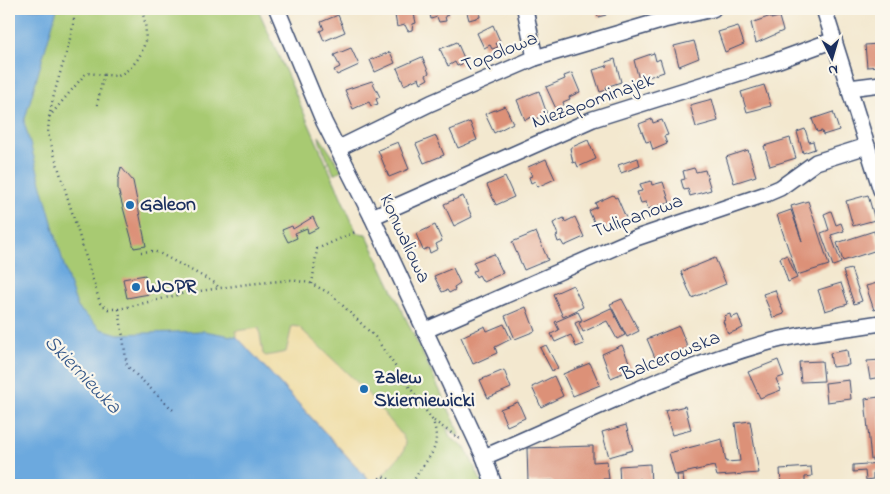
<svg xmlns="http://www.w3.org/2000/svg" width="890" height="494" viewBox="0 0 890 494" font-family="'Indie Flower',sans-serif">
	<rect width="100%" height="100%" fill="#fbf7ec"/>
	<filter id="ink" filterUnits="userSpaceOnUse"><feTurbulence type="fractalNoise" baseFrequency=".02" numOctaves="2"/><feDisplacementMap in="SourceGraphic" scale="10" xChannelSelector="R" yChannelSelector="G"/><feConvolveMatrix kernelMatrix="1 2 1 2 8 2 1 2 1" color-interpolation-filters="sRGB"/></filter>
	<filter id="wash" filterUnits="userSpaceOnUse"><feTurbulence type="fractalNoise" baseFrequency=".0096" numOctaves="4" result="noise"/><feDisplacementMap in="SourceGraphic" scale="20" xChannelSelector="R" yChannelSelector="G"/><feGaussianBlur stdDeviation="1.12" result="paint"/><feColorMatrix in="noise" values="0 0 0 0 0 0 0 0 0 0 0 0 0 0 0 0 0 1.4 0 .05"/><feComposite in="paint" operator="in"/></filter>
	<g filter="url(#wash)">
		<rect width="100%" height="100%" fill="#f3e8cf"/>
		<g fill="#a8ca72" stroke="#627c68">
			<path d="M9,9H258L357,233L366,234L459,431V436L446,427L450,437L466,449L483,485H9Z"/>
			<path d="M319,136L342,170L334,174L320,142Z"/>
		</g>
		<path fill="#eeda9e" stroke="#84847e" d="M292,326L299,327L364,389L402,435L406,443L403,452L374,485L237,337L235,331L259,328L263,354L266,356L286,352Z"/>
		<path fill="#6ca9de" stroke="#446c9e" d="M9,9H57L24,122L69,283L78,308L101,329L118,334L204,331L237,337L373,485H9Z"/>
		<g id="blocks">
			<g fill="#dc9178">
				<path d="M394,9H413L416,23L413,24L412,30L408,31L405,25L397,27Z"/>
				<path d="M429,9H448L449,15L445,16L446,21L439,22L437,17L431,19Z"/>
				<path d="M466,9H479L480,17L469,20Z"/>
				<path d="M596,9H605L606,15L598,17Z"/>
				<path d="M338,15L345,32L324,41L320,31L324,29L321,22Z"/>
				<path d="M771,16V19L779,17L783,31L756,43L751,23Z"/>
				<path d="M493,25L500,41L496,43L498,47L492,49L490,45L484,48L477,33Z"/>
				<path d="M738,26L744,44L725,52L718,32Z"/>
				<path d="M694,41L699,58L679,66L674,46Z"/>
				<path d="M457,42L464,58L460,60L462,64L457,66L455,62L448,66L440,49Z"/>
				<path d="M878,44H881V66L867,67L865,45Z"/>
				<path d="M351,48L359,65L337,75L334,70L340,67L334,55Z"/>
				<path d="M390,52L395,63L375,72L370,60Z"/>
				<path d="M654,53L656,61L660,59L664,72L639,80L634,60Z"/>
				<path d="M422,57L429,73L426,75L428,79L421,83L419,78L404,85L397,68Z"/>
				<path d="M615,59L621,82L606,87L607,90L600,92L593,70L607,66L606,62Z"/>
				<path d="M572,73L580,92L569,97L570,99L563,102L565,108L557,111L546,87L565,79L564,76Z"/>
				<path d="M372,81L380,97L376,99L378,104L371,106L369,102L353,109L345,90Z"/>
				<path d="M764,85L771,106L747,112L741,92Z"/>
				<path d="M539,91L547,114L533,120L532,117L525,120L517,100Z"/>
				<path d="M712,99L718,121L696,127L690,105Z"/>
				<path d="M505,106L513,123L494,133L485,114Z"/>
				<path d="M833,112L839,130L823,135L822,131L817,132L812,119Z"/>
				<path d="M652,119L653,123L662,120L668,135L664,136L667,144L653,150L650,141L646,142L639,124Z"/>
				<path d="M470,122L477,140L458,148L450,130Z"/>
				<path d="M805,129L809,142L813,141L815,149L803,153L797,132Z"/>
				<path d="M436,136L444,155L424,163L416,144Z"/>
				<path d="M790,138L796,158L770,166L764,146Z"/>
				<path d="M588,140L596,159L578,167L576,162L573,163L570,148Z"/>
				<path d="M398,142L409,169L389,177L378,150Z"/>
				<path d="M748,150L756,176L734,183L726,157Z"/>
				<path d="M638,158L640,166L621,173L618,165Z"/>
				<path d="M546,159L555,179L537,187L535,181L531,183L529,177L532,176L528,167Z"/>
				<path d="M121,167L133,181L146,246L134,248L118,189V180Z"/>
				<path d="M694,168L696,172L705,170L711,190L690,196L688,189L684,190L681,180L685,179L683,171Z"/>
				<path d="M505,177L514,197L496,205L487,185Z"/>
				<path d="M651,181L652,185L663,182L670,203L648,209L646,202L641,203L637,192L642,191L640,184Z"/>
				<path d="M613,195L615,198L617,197L626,218L605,228L602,221L595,224L589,211L597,207L595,203Z"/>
				<path d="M868,195L875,220L853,226L846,201Z"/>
				<path d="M463,196L472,217L454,226L444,204Z"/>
				<path d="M808,201L829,265L797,275L777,215L791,210L802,241L791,206Z"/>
				<path d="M831,211L836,225L841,223L844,231L831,235L841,263L833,266L821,233L829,230L824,214Z"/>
				<path d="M313,217L318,228L308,233L307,228L295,233L297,238L288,242L282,230L292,226L293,229Z"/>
				<path d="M575,217L584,237L564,246L561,241L558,242L556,236L558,235L553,223L564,218L565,222Z"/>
				<path d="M435,225L442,241L436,244L438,249L430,253L428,248L423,250L416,234Z"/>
				<path d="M874,231L880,249L843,261L837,243Z"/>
				<path d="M536,232L548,260L524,270L512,242Z"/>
				<path d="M494,254L503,273L483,282L479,275L476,277L473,271L477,270L473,262Z"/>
				<path d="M787,255L797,278L788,282L780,258Z"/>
				<path d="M715,258L726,284L692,298L681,272Z"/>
				<path d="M453,268L460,283L454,287L455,290L449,293L447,290L442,292L434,276Z"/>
				<path d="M851,269L862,301L854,304L843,271Z"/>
				<path d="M145,275L149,294L127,298L123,279Z"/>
				<path d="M881,282V308L874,310L866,286Z"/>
				<path d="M841,283L848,304L825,311L818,290Z"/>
				<path d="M573,285L583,307L563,317L553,294Z"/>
				<path d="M775,290L784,314L773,318L763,294Z"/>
				<path d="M622,299L639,331L627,337L610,304Z"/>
				<path d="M526,307L535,331L515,339L505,316Z"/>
				<path d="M611,308L625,335L617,339L607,321L583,332L579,323Z"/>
				<path d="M578,312L582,320L575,323L584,344L576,347L571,335L555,342L551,334L559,330L555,322Z"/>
				<path d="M730,314L731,318L738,315L743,328L728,334L723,321L725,320L724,316Z"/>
				<path d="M504,324L511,339L495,347L497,353L473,364L461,337L485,326L487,331Z"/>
				<path d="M679,326L688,348L656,360L647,339Z"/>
				<path d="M546,345L558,368L552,371L540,348Z"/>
				<path d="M622,345L632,369L611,378L602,354Z"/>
				<path d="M847,350L849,365L832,367L830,353Z"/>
				<path d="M778,360L784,376L776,379L781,390L760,398L748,372Z"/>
				<path d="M881,360V377L870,379L867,361Z"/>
				<path d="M822,361L824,381L801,382L799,362Z"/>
				<path d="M590,363L600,385L573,396L563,374Z"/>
				<path d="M504,370L511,388L488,398L480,380Z"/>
				<path d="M554,376L563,396L541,407L532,387Z"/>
				<path d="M849,380L851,399L827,402L825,383Z"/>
				<path d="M879,397L881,459L871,460L865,399Z"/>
				<path d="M518,402L525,418L507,426L500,409Z"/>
				<path d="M685,406L691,430L672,435L665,411Z"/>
				<path d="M750,421L759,473L717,476L714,466L675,475L669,453L722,439L726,462L740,461L735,423Z"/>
				<path d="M626,425L633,450L609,457L602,432Z"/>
				<path d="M593,446V462L607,461L609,479H603V485H553V481L528,482L527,448Z"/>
				<path d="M881,463V470L873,471V479L866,480L865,471L853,472V465Z"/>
				<path d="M650,464L651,485H641V479H638L639,485H620L619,466Z"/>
				<path d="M811,467L812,476L805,477V485H781L780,469Z"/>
				<path d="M677,475H683L684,485H678Z"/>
			</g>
		</g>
	</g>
	<g filter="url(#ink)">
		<use href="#blocks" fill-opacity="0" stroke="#3b4b6f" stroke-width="1"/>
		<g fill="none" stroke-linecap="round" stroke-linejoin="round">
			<g stroke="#3b4b6f" stroke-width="18">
				<g id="street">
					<path d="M277,9L324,122L372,217L484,457L494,485"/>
					<path d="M525,9L535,58"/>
					<path d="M824,9L881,190"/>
					<path d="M849,88L881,84"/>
					<path d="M339,148L431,103L535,58L664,20L713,9"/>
					<path d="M372,217L593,119L768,64L834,40"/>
					<path d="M424,331L636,238L766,194L780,188L816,162L867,146"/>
					<path d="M484,457C578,417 674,368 773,341C808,332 845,329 881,323"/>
				</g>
			</g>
			<g stroke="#3b4b6f" stroke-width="2.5" stroke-dasharray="1 4" stroke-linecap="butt">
				<path d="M75,9C72,51 49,91 48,134L100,303L108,309H119L186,293L248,284L291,280L310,283L331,294L375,337L433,421C444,454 422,459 412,485"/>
				<path d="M97,105L104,73"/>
				<path d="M49,117L86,73L118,76C144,63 152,35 141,9"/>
				<path d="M141,252L153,251L159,253L215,283L219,288"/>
				<path d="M312,284L317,249L355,232"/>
				<path d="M119,309L127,366L173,410"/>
				<path d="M434,421L460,439"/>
				<path d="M372,485L382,476L402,485"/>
			</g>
			<use href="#street" stroke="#fff" stroke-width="15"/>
		</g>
	</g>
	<g fill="#1f6fb2" stroke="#fbf7ec" stroke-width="2">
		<circle cx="130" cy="205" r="5"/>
		<circle cx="136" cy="287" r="5"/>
		<circle cx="364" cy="389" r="5"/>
	</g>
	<g text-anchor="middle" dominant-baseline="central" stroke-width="4.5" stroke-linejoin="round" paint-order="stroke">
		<g font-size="20" fill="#1b2f5e" stroke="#fbf7ec">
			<text transform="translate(500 53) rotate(-22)">Topolowa</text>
			<text transform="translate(593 102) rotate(-20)">Niezapominajek</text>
			<text transform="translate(638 217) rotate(-20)">Tulipanowa</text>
			<text transform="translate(404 239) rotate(65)">Konwaliowa</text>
			<text transform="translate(671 357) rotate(-22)">Balcerowska</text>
		</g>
		<g font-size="20" font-weight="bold" fill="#1b2f5e" stroke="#fbf7ec" text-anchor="start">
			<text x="140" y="205">Galeon</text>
			<text x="146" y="287">WOPR</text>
			<text x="374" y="378">Zalew<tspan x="374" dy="23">Skierniewicki</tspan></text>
		</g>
		<g font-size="21" font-style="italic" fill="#375a8b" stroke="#fbf7ec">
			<text transform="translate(82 375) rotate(46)">Skierniewka</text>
		</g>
	</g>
	<rect width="890" height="494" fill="none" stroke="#fbf7ec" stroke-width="30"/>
	<g transform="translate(832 58) rotate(175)" stroke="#fbf7ec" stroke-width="4" paint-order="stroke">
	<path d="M0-4L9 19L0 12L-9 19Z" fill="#1b2f5e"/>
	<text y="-8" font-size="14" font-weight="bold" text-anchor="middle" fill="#1b2f5e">N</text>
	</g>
</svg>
